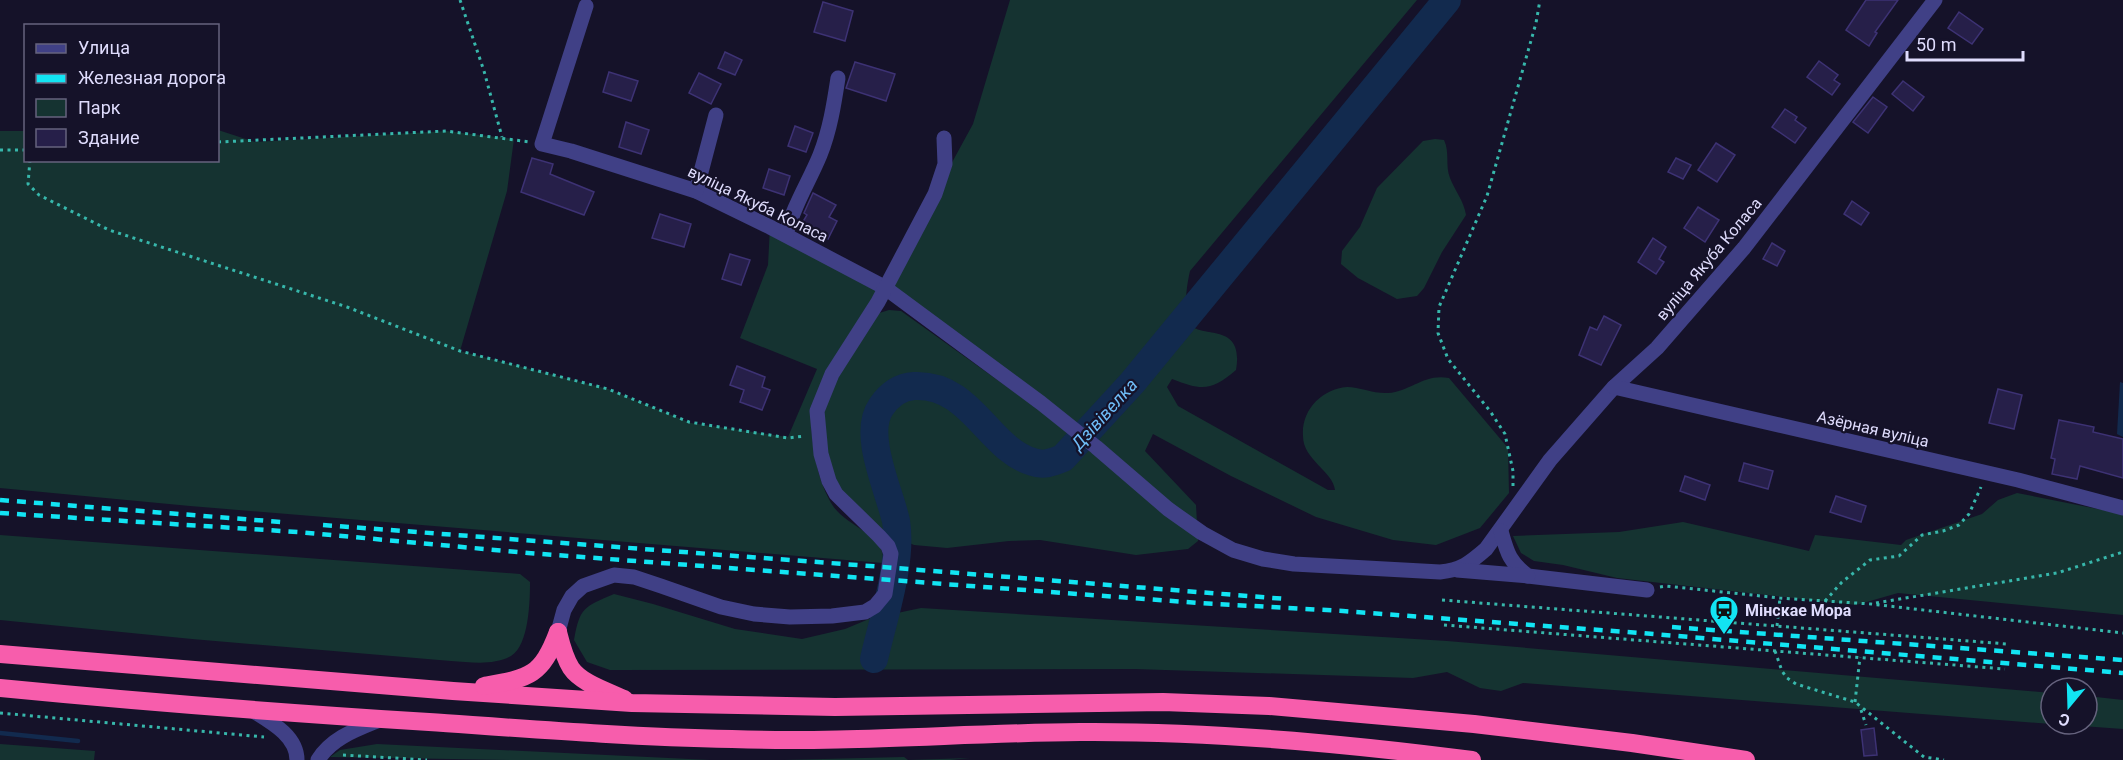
<svg xmlns="http://www.w3.org/2000/svg" width="2123" height="760" viewBox="0 0 2123 760" font-family="Roboto,sans-serif">
	<rect width="100%" height="100%" fill="#151229"/>
	<g fill="#153331">
		<path d="M1010,0H1417L1190,271C1187,284 1183,309 1189,322C1197,341 1245,319 1236,370C1211,391 1203,391 1172,379L1167,387L1178,406L1328,490H1335C1333,471 1303,460 1303,436C1301,410 1322,389 1347,387C1360,387 1374,394 1388,393C1411,391 1425,373 1449,378L1508,448L1509,493L1480,528L1436,545L1393,540L1316,517L1231,476L1153,434L1145,451L1196,505L1198,541L1188,549L1136,555L1040,540L1009,541L947,548L914,545L881,531L832,482L825,447L823,410L835,377L876,314L889,310L901,311L1031,404L884,287L973,124Z"/>
		<path d="M218,130L255,142L446,131L514,139L507,191L460,351L608,389L691,423L788,437L817,369L740,338L768,265L770,227L881,291L811,421C812,449 818,482 833,506C847,527 887,535 883,563L190,506L0,488V131H25L26,160H218Z"/>
		<path d="M1435,139L1444,140C1450,153 1445,165 1450,178C1455,191 1464,201 1466,215L1442,252L1424,288L1417,296L1397,299L1358,278L1341,264L1342,251L1360,227L1377,188L1423,141Z"/>
		<path d="M2017,493L2123,514V615L1898,593L1856,605L1617,578L1563,565L1534,561L1521,553L1513,536L1619,532L1683,522L1809,551L1815,535L1901,545L1906,540L1982,514L1998,500Z"/>
		<path d="M0,535L520,574L530,582C530,601 529,645 511,656C493,666 470,662 451,661L192,639L0,620Z"/>
		<path d="M614,594L653,604L735,629L802,639L845,629L869,619L921,608L1447,641L2051,693V724L1523,683L1501,691L1480,688L1447,672L1413,678L1135,669L610,670L587,662L574,640C580,607 584,607 614,594Z"/>
		<path d="M2087,696L2123,700V729L2054,724H2087Z"/>
		<path d="M0,744L95,751L94,760H0Z"/>
		<path d="M377,744L710,760H514L330,757L340,750Z"/>
		<path d="M904,757L908,760L970,758L950,760H783Z"/>
	</g>
	<path fill="#122a4e" d="M2120,382L2123,383V437L2117,434Z"/>
	<g fill="none" stroke-linecap="round" stroke-linejoin="round">
		<path stroke="#122a4e" stroke-width="4.5" d="M0,733L78,741"/>
		<path stroke="#122a4e" stroke-width="28" d="M874,659C883,619 903,561 896,521C889,490 862,434 881,407C889,395 899,387 914,386C971,383 988,449 1033,462C1044,466 1053,462 1063,458L1132,383L1447,0"/>
	</g>
	<g fill="#261f49" stroke="#3d3274" stroke-width="1.5">
		<path d="M1866,0H1898L1875,32L1877,33L1869,46L1846,30Z"/>
		<path d="M823,2L853,11L845,41L814,32Z"/>
		<path d="M1959,12L1983,29L1972,44L1948,28Z"/>
		<path d="M725,52L742,60L735,75L718,68Z"/>
		<path d="M1819,61L1838,75L1834,80L1840,84L1832,95L1807,77Z"/>
		<path d="M855,62L895,74L886,101L846,88Z"/>
		<path d="M609,72L638,81L631,101L603,92Z"/>
		<path d="M699,73L721,84L711,104L689,93Z"/>
		<path d="M1903,81L1924,97L1913,111L1892,94Z"/>
		<path d="M1873,97L1887,107L1868,133L1853,122Z"/>
		<path d="M1785,109L1797,117L1795,120L1806,128L1795,143L1772,127Z"/>
		<path d="M626,122L649,130L641,154L619,147Z"/>
		<path d="M795,126L813,133L806,152L788,146Z"/>
		<path d="M1716,143L1735,155L1717,182L1698,170Z"/>
		<path d="M532,158L553,164L550,174L594,192L584,215L521,192Z"/>
		<path d="M1676,158L1691,165L1683,179L1668,172Z"/>
		<path d="M769,169L790,176L784,195L763,188Z"/>
		<path d="M813,193L836,205L829,217L837,221L828,239L801,225L807,215L804,213Z"/>
		<path d="M1852,201L1869,213L1861,225L1844,214Z"/>
		<path d="M1698,207L1719,220L1705,242L1684,228Z"/>
		<path d="M660,214L691,224L684,247L652,238Z"/>
		<path d="M1653,238L1666,247L1659,259L1664,262L1656,274L1638,262Z"/>
		<path d="M1772,243L1785,251L1777,266L1763,259Z"/>
		<path d="M730,254L750,260L741,285L722,279Z"/>
		<path d="M1604,316L1621,325L1601,365L1579,355L1590,327L1597,330Z"/>
		<path d="M737,366L765,377L762,387L770,390L762,410L740,402L744,390L730,385Z"/>
		<path d="M1998,389L2022,395L2014,429L1989,423Z"/>
		<path d="M2059,420L2094,427L2093,432L2123,439V478L2080,466L2077,479L2052,474L2055,459L2051,458Z"/>
		<path d="M1744,463L1773,471L1768,489L1739,481Z"/>
		<path d="M1685,476L1710,485L1705,500L1680,491Z"/>
		<path d="M1836,496L1866,506L1861,522L1830,512Z"/>
		<path d="M1874,728L1877,755L1864,756L1861,730Z"/>
	</g>
	<g fill="none" stroke-linecap="round" stroke-linejoin="round">
		<g stroke="#37b7ab" stroke-width="3" stroke-dasharray="3 4.5" stroke-linecap="butt">
			<path d="M460,0L484,71L502,137"/>
			<path d="M218,142L446,131L530,142"/>
			<path d="M0,150H26"/>
			<path d="M30,160L28,184L39,195L109,230L347,307L460,351L608,389L689,422L788,438L805,436"/>
			<path d="M1513,486V471L1505,434L1490,411L1448,359L1438,333L1439,307L1487,196L1536,23L1540,0"/>
			<path d="M1660,587L1666,586L1780,598L1871,604L2123,633"/>
			<path d="M1442,600L2007,644"/>
			<path d="M1825,601L1842,582L1870,560L1899,556L1922,535L1943,531L1959,525L1969,514L1981,487"/>
			<path d="M1876,603L2057,573L2123,552"/>
			<path d="M1444,625L2005,669"/>
			<path d="M1777,626L1780,598"/>
			<path d="M1775,651L1782,671L1787,678L1796,684L1855,702L1924,757L1944,760"/>
			<path d="M1855,702L1860,657"/>
			<path d="M1861,710L1866,725"/>
			<path d="M0,713L264,737"/>
			<path d="M343,755L427,760"/>
		</g>
		<g stroke="#404086" stroke-width="15">
			<path d="M586,6L542,144L571,151L696,191L770,227L884,287L1041,403L1096,447L1168,509L1202,533L1233,550L1263,559L1294,564L1440,572C1461,570 1470,563 1486,549L1550,460L1614,387L1657,348L1744,248L1935,0"/>
			<path d="M696,191L716,115"/>
			<path d="M786,235C793,206 809,182 820,155C830,130 834,104 838,78"/>
			<path d="M1614,387L2018,480L2123,508"/>
			<path d="M1501,531C1507,552 1509,562 1528,576L1647,590"/>
			<path d="M1457,570L1528,576"/>
			<path d="M558,632L564,610L572,596L583,586L614,575L634,577L661,586L721,607L754,614L790,617L832,616L865,612L875,606L885,594L891,554L888,546L879,536L836,494L829,481L821,454L817,411L832,374L878,302L935,194L945,164L944,138"/>
			<path d="M250,709C269,721 297,735 297,760"/>
			<path d="M318,760C332,737 358,729 382,719"/>
		</g>
		<g stroke="#f75dac" stroke-width="18">
			<path d="M558,632C561,644 564,657 571,668C581,683 607,691 624,699"/>
			<path d="M0,654L453,691L632,703L835,707L1163,702L1269,706L1474,724L1632,743L1746,760"/>
			<path d="M484,686C529,678 541,677 558,632"/>
			<path d="M0,688C143,702 286,713 429,722C530,729 631,737 732,739C848,743 964,733 1080,732C1211,731 1342,743 1472,760"/>
		</g>
		<g stroke="#12e4f3" stroke-width="4.5" stroke-dasharray="9 8" stroke-linecap="butt">
			<path d="M0,500L281,522"/>
			<path d="M0,513L298,532L528,553L1199,603L1343,611L1641,633L2123,673"/>
			<path d="M323,525L870,566L1286,599"/>
			<path d="M1672,627L2123,660"/>
		</g>
	</g>
	<defs>
		<g id="station-pin" transform="scale(1.5)"><path d="M0 17L-7.5 6A9.5 9.5 0 1 1 7.5 6Z" fill="#12e4f3" stroke="#151229"/><path d="M-3-6H3Q5-6 5-4V2Q5 4 3 4L4.5 6H3L1.5 4h-3L-3 6H-4.5L-3 4Q-5 4-5 2V-4Q-5-6-3-6ZM-3.5-4v3h7v-3ZM-3.5 1v1.5H-2V1ZM2 1v1.5H3.5V1Z" fill="#111"/></g>
	</defs>
	<g fill-rule="evenodd">
		<use href="#station-pin" x="1724" y="610"/>
	</g>
	<g text-anchor="middle" dominant-baseline="central" stroke-width="4.5" stroke-linejoin="round" paint-order="stroke">
		<g font-size="16" fill="#dfdcfd" stroke="#151229">
			<text transform="translate(758 204) rotate(26)">вуліца Якуба Коласа</text>
			<text transform="translate(1709 259) rotate(-50)">вуліца Якуба Коласа</text>
			<text transform="translate(1873 429) rotate(13)">Азёрная вуліца</text>
		</g>
		<g font-size="16" font-weight="bold" fill="#dfdcfd" stroke="#151229" text-anchor="start">
			<text x="1745" y="610">Мінскае Мора</text>
		</g>
		<g font-size="18" font-style="italic" fill="#6fbdf8" stroke="#151229">
			<text transform="translate(1104 414) rotate(-48)">Дзівівелка</text>
		</g>
	</g>
	<rect x="24" y="24" width="195" height="138" fill="#151229" stroke="#66637e" stroke-width="1.5"/>
	<rect x="36" y="44" width="30" height="9" fill="#404086" stroke="#66637e" stroke-width="1.5"/>
	<text x="78" y="54" font-size="18" fill="#dfdcfd">Улица</text>
	<rect x="36" y="74" width="30" height="9" fill="#12e4f3" stroke="#66637e" stroke-width="1.5"/>
	<text x="78" y="84" font-size="18" fill="#dfdcfd">Железная дорога</text>
	<rect x="36" y="99" width="30" height="18" fill="#153331" stroke="#66637e" stroke-width="1.5"/>
	<text x="78" y="114" font-size="18" fill="#dfdcfd">Парк</text>
	<rect x="36" y="129" width="30" height="18" fill="#261f49" stroke="#66637e" stroke-width="1.5"/>
	<text x="78" y="144" font-size="18" fill="#dfdcfd">Здание</text>
	<g transform="translate(2069 706) rotate(199)"><circle r="28" fill="#151229" stroke="#66637e" stroke-width="1.5"/>
	<path d="M0-4.5L10 22L0 15L-10 22Z" fill="#12e4f3"/>
	<text y="-9" font-size="16" font-weight="bold" text-anchor="middle" fill="#dfdcfd">С</text>
	</g>
	<path d="M1907 51v9h116v-9" fill="none" stroke="#dfdcfd" stroke-width="3"/>
	<text x="1916" y="51" font-size="18" fill="#dfdcfd" stroke="#151229" stroke-width="4.5" paint-order="stroke">50 m</text>
</svg>
